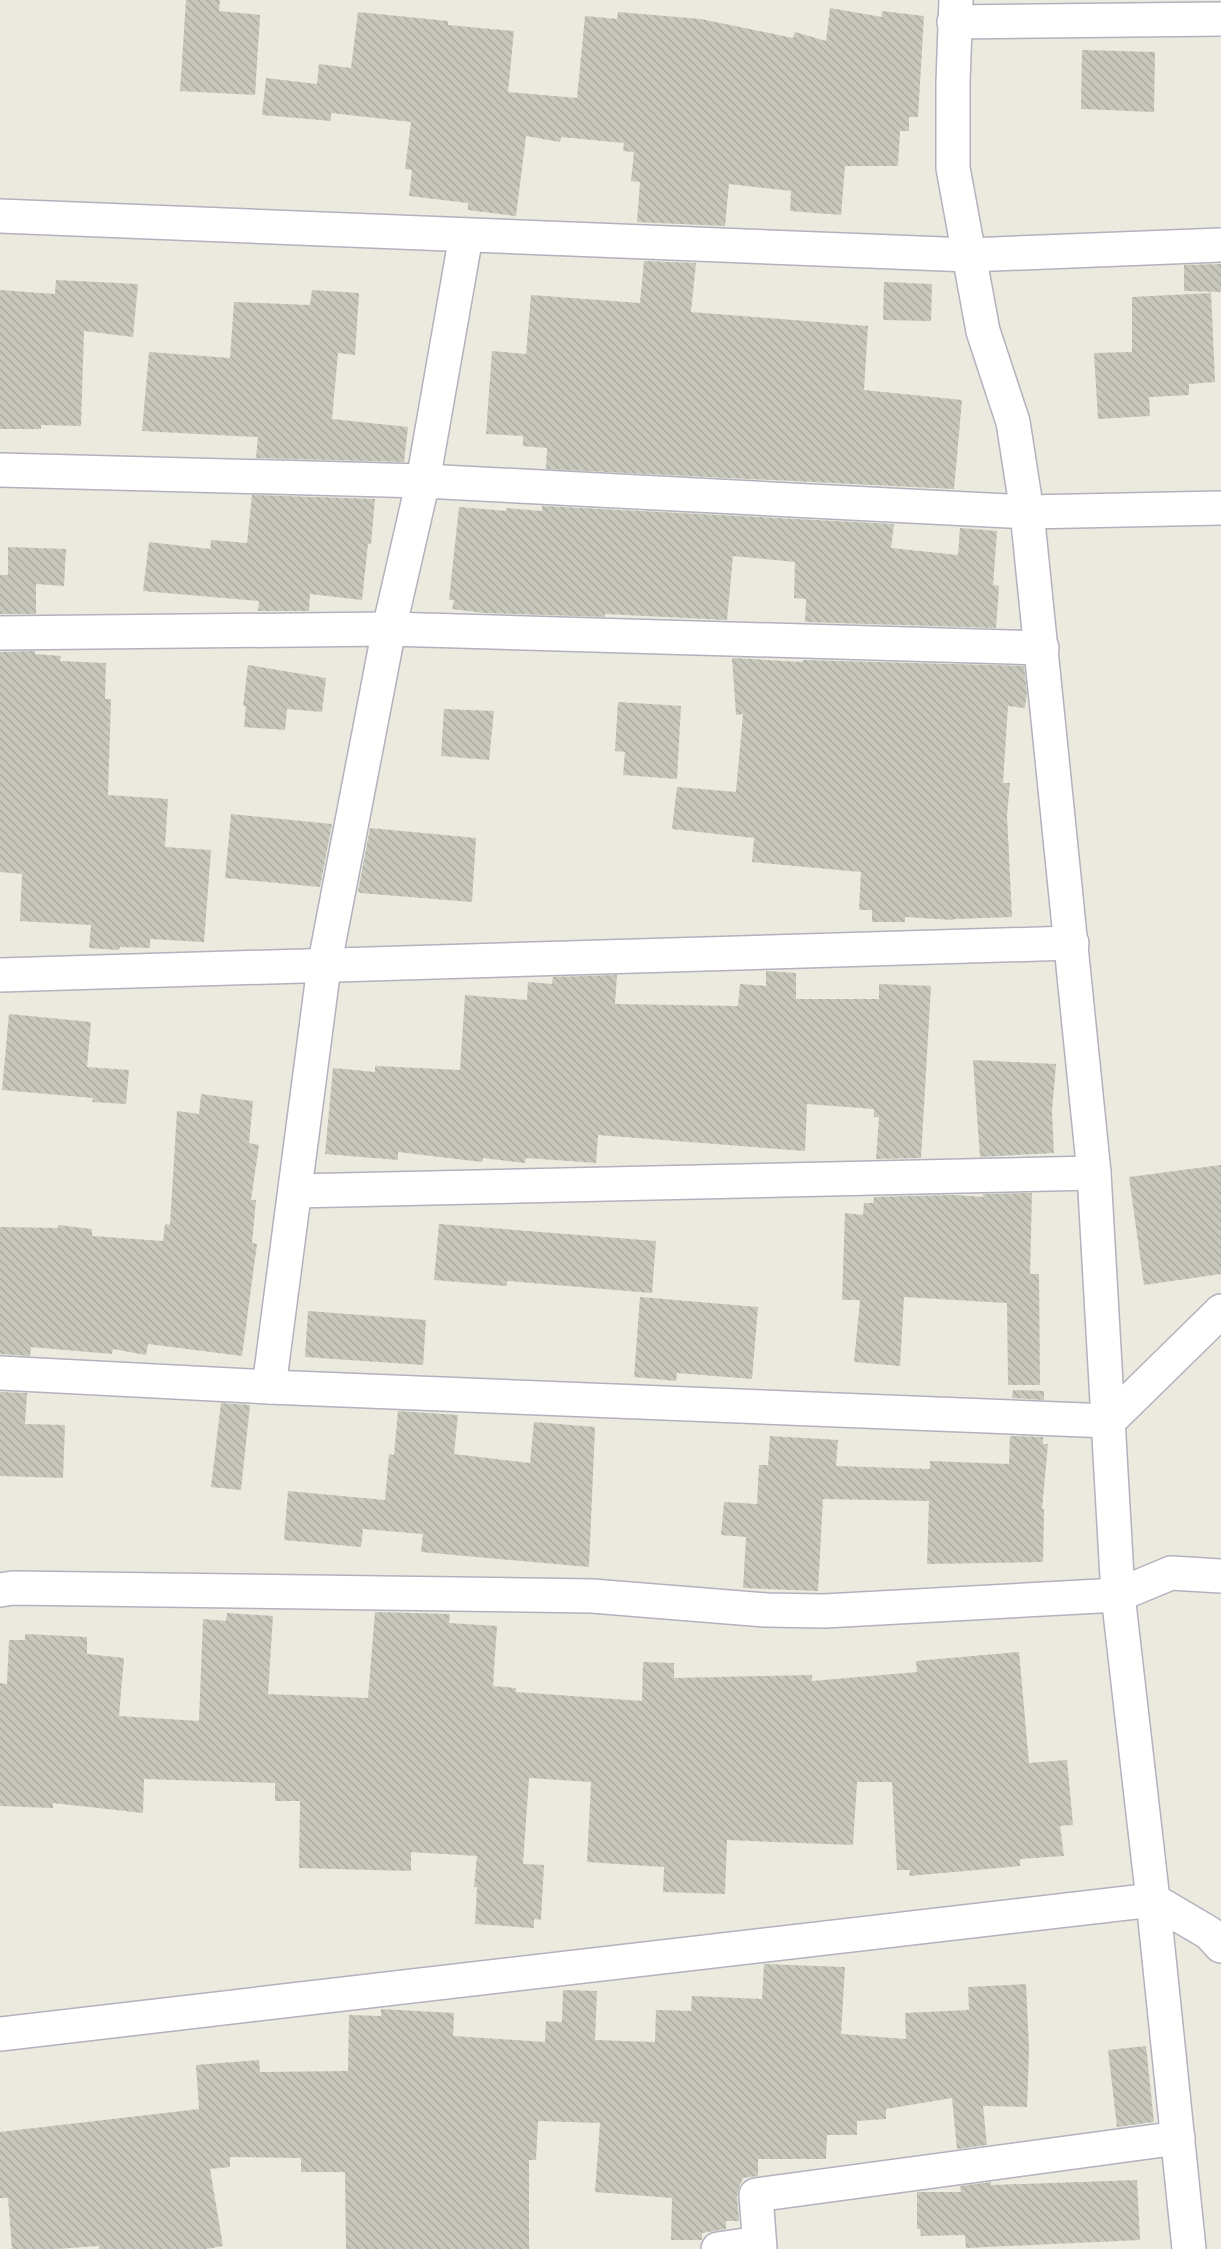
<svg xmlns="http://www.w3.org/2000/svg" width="1221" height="2249" viewBox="0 0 1221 2249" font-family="Ubuntu,sans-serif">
	<defs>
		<pattern id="building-back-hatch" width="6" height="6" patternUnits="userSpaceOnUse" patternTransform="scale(1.5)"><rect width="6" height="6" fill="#c8c7bc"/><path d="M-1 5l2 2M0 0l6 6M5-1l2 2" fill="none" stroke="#acaba2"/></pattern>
	</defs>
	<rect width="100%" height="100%" fill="#ece9de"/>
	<g fill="url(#building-back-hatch)">
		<path d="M186,0H220L219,11L260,15L255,95L180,91Z"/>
		<path d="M830,8L882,17V11L924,16L918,117H909V131H900L898,166H845L841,215L790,211L791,191L729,184L725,226L637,222L640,182L631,181L634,152L623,151L624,143L561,137L560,142L526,136L516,216L468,210V203L409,196L412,170L405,169L411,122L331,113V121L262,115L266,78L317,84L319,64L351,68L358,12L448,21V25L514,31L508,92L577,98L585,16L617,19L618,12L701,19L793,38L795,32L826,41Z"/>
		<path d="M1082,50L1155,52L1154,112L1081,109Z"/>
		<path d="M644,261L696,263L691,312L868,326L864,390L962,400L954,489L546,469L547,448L523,446V436L486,434L492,351L526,354L531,295L640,303Z"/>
		<path d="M1221,264V292L1184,291V265Z"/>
		<path d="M56,280L138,284L133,337L84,331L81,426L41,425V429H0V290L55,294Z"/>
		<path d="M884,282L932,284L931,321L883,320Z"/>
		<path d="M312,290L359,293L355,355L338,353L332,419L408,427L404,462L256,458L258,437L142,431L149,352L230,358L234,302L310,305Z"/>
		<path d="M1211,293L1215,382L1189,384V395L1149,397L1150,416L1098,419L1094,353L1132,352V297Z"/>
		<path d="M252,495L375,499L371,544H368L362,600L310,594L309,611H258L259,601L143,591L149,542L210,549L211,540L247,543Z"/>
		<path d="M542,506L894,524L891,548L958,555L960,528L997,531L993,585L999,586L996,628L805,622L806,599L794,598L795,562L733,556L727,620L605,614V617L485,613L452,609L454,600H449L459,507L506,511V508L542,511Z"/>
		<path d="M8,547L66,549L64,586L36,584V614H0V575H8Z"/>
		<path d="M35,651V654L61,656L60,661L106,663L105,699H111L108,795L168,799L165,847L211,850L204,942L150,939V948L120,947L119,950L89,948L91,925L20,921L22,874L0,872V652Z"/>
		<path d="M732,658L802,662L803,660L1024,666L1027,693L1025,708L1008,706L1003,783H1010L1007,815L1012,917L954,919L953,920L905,917V922H872V910H859L861,872L752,862L754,838L672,829L677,787L736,792L743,714L736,715Z"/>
		<path d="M248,665L326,678L322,712L287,709L285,730L244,727L246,706H243Z"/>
		<path d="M618,702L681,706L677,779L623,775L625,752L615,751Z"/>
		<path d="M444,709L494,711L489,760L441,756Z"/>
		<path d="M231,814L332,824L320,887L225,878Z"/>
		<path d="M370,828L476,838L472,902L360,893L358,891Z"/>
		<path d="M766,971L796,973V999H879V984L931,986L921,1158L876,1159L879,1117H874V1109L807,1104L805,1151L598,1135L596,1163L526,1158L525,1163L483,1158L482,1162L398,1152V1160L325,1154L333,1068L375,1072V1066L460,1070L465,995L527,1000L528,982L552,984L553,977L617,975L615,1004L738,1006L740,984L766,986Z"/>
		<path d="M9,1014L91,1022L87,1067L129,1070L126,1104L92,1102L93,1098L2,1090Z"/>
		<path d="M973,1060L1056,1064L1052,1111L1054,1153L980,1157Z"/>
		<path d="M201,1094L253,1101L249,1143L259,1145L251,1200H256L252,1243L257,1244L242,1356L148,1344L146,1355L113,1349L112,1354L31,1347L30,1356L0,1354V1227L58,1228V1225L92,1229V1236L163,1241L165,1224L170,1225L177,1111L199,1114Z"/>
		<path d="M1221,1165V1274L1144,1285L1129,1177Z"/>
		<path d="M1032,1193L1030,1274H1039L1040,1385H1008L1007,1303L904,1297L900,1366L854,1362L860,1300H842L845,1213L863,1215L864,1203H873L874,1197L955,1195L983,1197V1194Z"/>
		<path d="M439,1224L656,1241L652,1293L507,1281V1286L434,1280Z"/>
		<path d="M640,1297L758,1307L752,1379L677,1373L676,1381L634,1377Z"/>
		<path d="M308,1311L426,1320L423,1365L305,1357Z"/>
		<path d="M1013,1390L1044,1391V1400L1012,1398Z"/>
		<path d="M0,1392L27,1393L25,1424L65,1425L63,1478L0,1476Z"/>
		<path d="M221,1403L250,1405L241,1490L211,1487Z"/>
		<path d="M398,1411L458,1415L454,1454L530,1463L534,1422L595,1427L589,1567L421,1552L423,1534L363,1529L361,1547L284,1540L288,1491L385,1500L389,1454L394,1455Z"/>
		<path d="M770,1436L838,1440L836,1466L930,1469V1461L1009,1464L1010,1436L1043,1437V1444H1048L1042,1509H1044L1043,1562L927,1564L929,1501L823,1499L818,1591L743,1588L746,1537L721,1535L724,1502L757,1504L759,1465H768Z"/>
		<path d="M375,1612L450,1614L449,1623L497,1626L493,1686L516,1688V1692L642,1701L643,1662L674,1663V1678L812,1675V1681L917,1672L916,1661L1019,1652L1029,1763L1067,1760L1073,1825L1060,1826L1064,1856L1020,1859V1866L909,1876L910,1870H897L892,1782H857L853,1845L727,1840L725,1894L663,1892L664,1867L587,1862L591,1782L529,1778L523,1864L544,1865L541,1920L534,1919V1928L475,1924L477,1887H474L477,1856L411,1852V1871L299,1868L300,1801H275V1783L144,1779L143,1813L53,1803V1808L0,1806V1683L7,1684L9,1640H25V1634L87,1637V1654L124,1658L119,1716L199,1721L203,1619L226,1621L227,1613L273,1616L268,1694L368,1698Z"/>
		<path d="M764,1964L845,1967L841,2034L906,2039L905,2013L969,2010L968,1987L1026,1984L1029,2050L1027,2107L983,2106L987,2145L957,2149L952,2098L886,2109V2119L857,2121V2135H827L826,2159H758V2176L743,2178L739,2188L737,2196L739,2221H726V2229L702,2233V2240H671L672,2198L595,2192L600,2123L538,2121L536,2160H529V2249H346L345,2172H301V2158L230,2157V2167L210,2169L223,2246L206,2249H99V2246L56,2249H12L8,2198H0V2132L199,2109L196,2065L259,2060L260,2072L348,2071L349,2015L381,2016V2009L454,2013L453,2036L545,2042L546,2021L562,2022L563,1990L597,1991L595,2040L655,2042L656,2010L691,2011L692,1996L762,1999Z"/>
		<path d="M1146,2046L1154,2122L1117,2127L1108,2050Z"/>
		<path d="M1137,2180L1140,2240L966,2248L965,2235L921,2236L920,2229H917V2192H961L960,2186L991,2182V2185Z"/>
	</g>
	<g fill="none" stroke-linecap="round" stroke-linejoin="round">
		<g stroke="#b2b1be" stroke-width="36">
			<g id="minor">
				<path d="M956,0L953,82V168L983,331L1013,422L1027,512L1094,1173L1118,1595L1153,1900L1189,2249"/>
				<path d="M954,22L1221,19"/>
				<path d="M0,216L969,255L1221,245"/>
				<path d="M0,470L423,481L1027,512L1221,508"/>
				<path d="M0,633L389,629L1042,648"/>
				<path d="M0,975L1072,943"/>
				<path d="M295,1191L1094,1173"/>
				<path d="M0,1373L269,1387L1109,1421L1221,1311"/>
				<path d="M269,1387L324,967L389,629L423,481L466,236"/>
				<path d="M0,1590L13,1588L592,1596L766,1610L824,1611L1118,1595L1171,1573L1221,1576"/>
				<path d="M0,2034L1153,1900L1209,1933L1221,1946"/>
				<path d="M718,2249L759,2243"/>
				<path d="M760,2249L756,2195L1178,2138"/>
			</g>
		</g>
		<use href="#minor" stroke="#fff" stroke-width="33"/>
	</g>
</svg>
